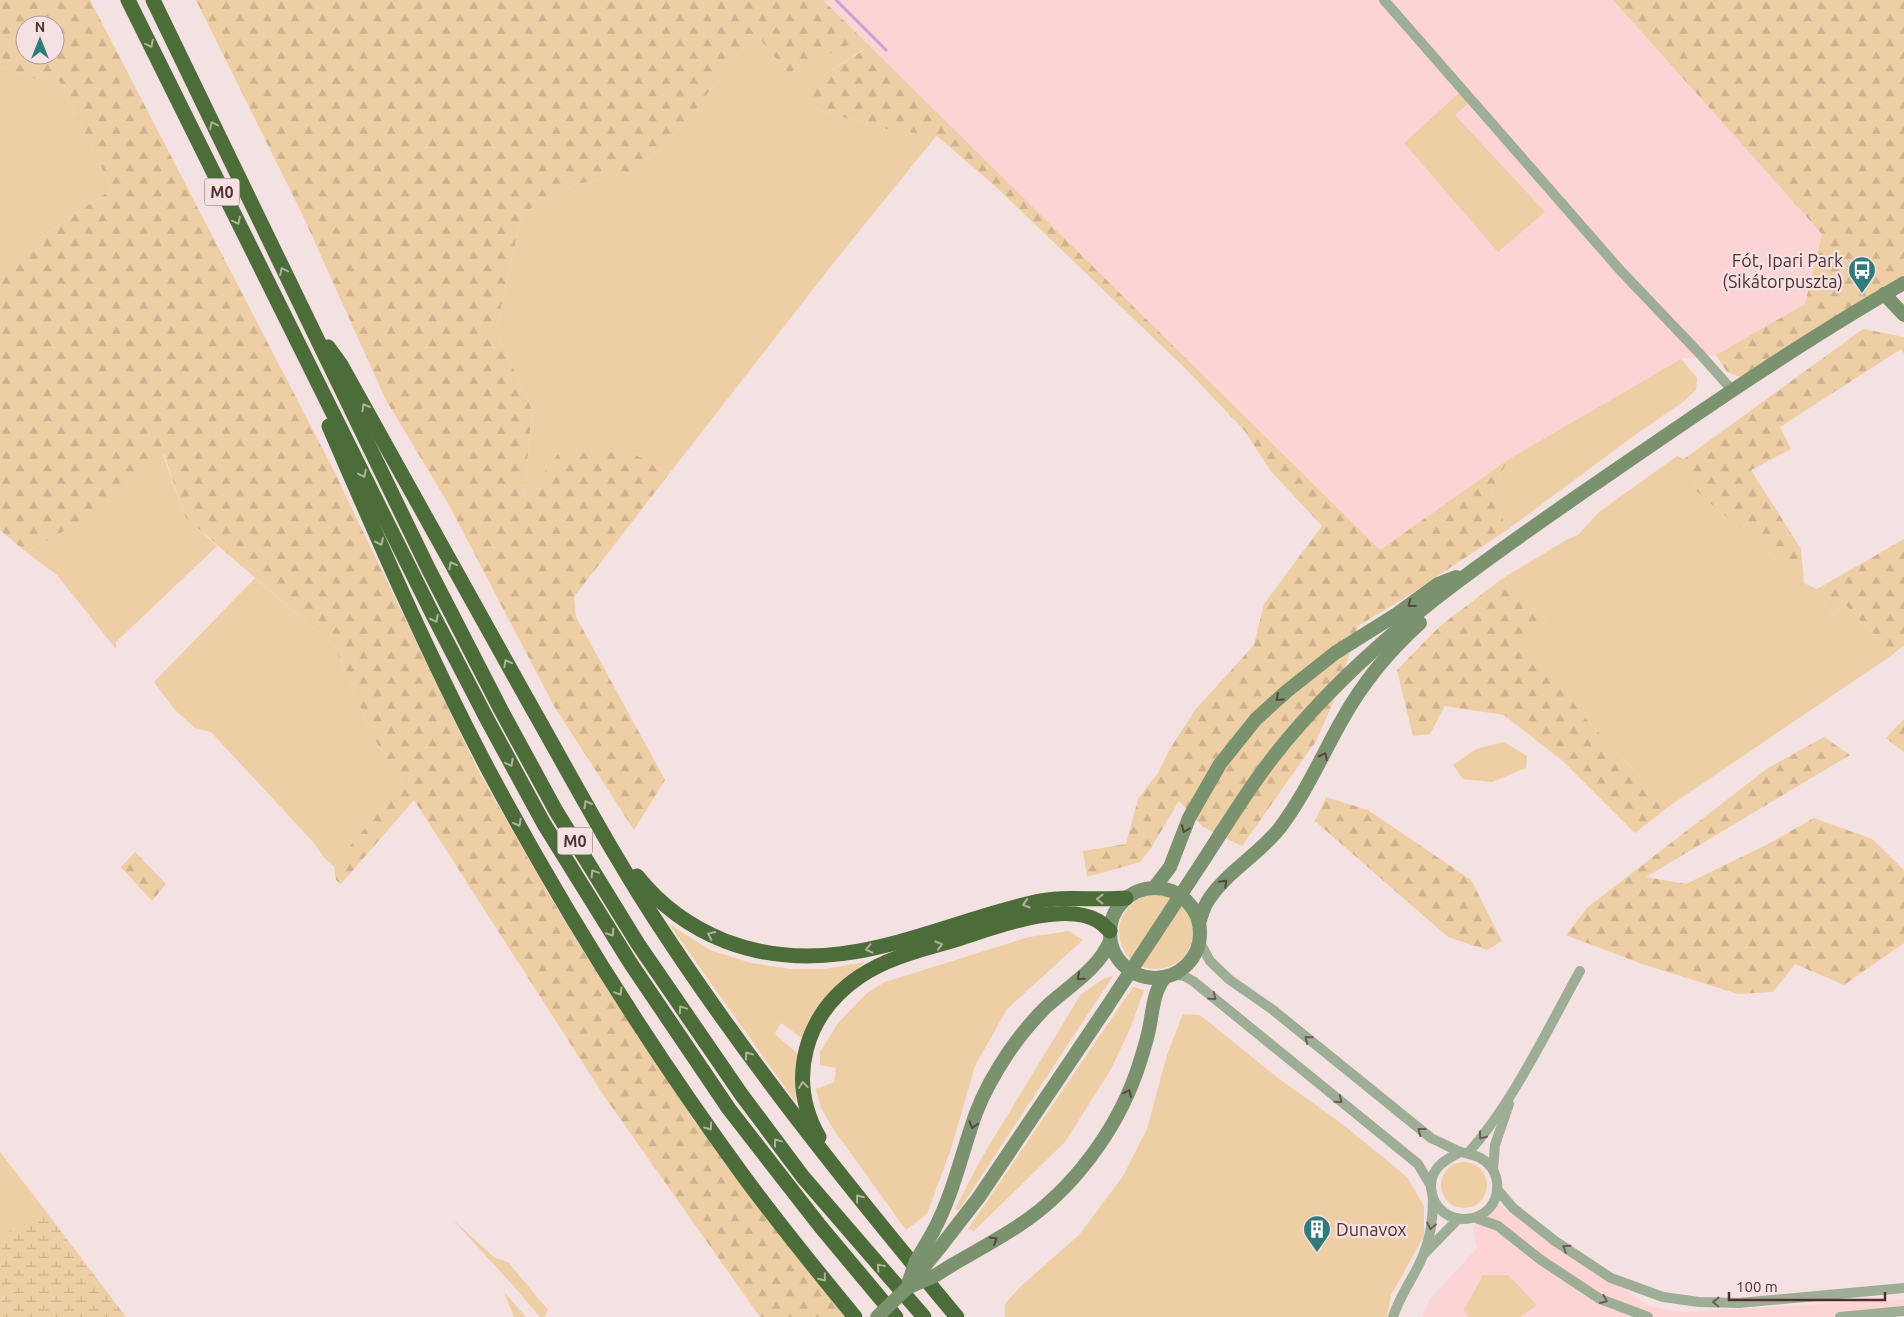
<svg xmlns="http://www.w3.org/2000/svg" width="1904" height="1317" viewBox="0 0 1904 1317" font-family="Ubuntu,sans-serif">
	<defs>
		<pattern id="forest-firs" width="22" height="20" patternUnits="userSpaceOnUse" patternTransform="scale(1.25)"><rect width="22" height="20" fill="#eecea4"/><path d="M5 1l3.5 6h-7zM16 11l3.5 6h-7z" fill="#ceb18e"/></pattern>
		<pattern id="wetland-marsh" width="20" height="14" patternUnits="userSpaceOnUse" patternTransform="scale(1.25)"><rect width="20" height="14" fill="#eecea4"/><path d="M1 5h8M5 5V1M11 12h8M15 12V8" fill="none" stroke="#ceb18e"/></pattern>
	</defs>
	<rect width="100%" height="100%" fill="#f4e1e2"/>
	<g fill="#fcd4d6">
		<path d="M823,0H1613L1822,234L1805,304L1716,355L1681,359L1509,459L1380,551Z"/>
		<path d="M1496,1203L1649,1306L1682,1312L1904,1299V1317H1422L1429,1300L1477,1248L1473,1228Z"/>
	</g>
	<g fill="#eecea4">
		<path d="M755,33L788,73L857,40L865,48L802,90L818,110L886,129L937,135L835,261L669,474L629,451L524,499L532,410L496,330L522,213L577,184L638,171L691,115Z"/>
		<path d="M0,66L36,79L54,70L112,189L0,265Z"/>
		<path d="M1459,93L1469,102L1455,115L1545,212L1498,252L1404,143Z"/>
		<path d="M1681,359L1697,378L1696,390L1683,402L1639,432L1507,530L1492,490L1509,459Z"/>
		<path d="M163,454L185,517L217,546L116,642V649L57,575L26,552L92,516Z"/>
		<path d="M1677,456L1684,459L1697,492L1804,583L1817,589L1832,615L1844,603L1892,655L1668,807L1587,720L1522,641L1546,620L1503,578L1568,539L1578,535L1599,512Z"/>
		<path d="M255,578L334,646L373,737L402,782L334,866L325,859L313,842L211,732L195,728L175,710L154,682Z"/>
		<path d="M1504,742L1527,756L1526,768L1492,782L1463,779L1453,765L1476,749Z"/>
		<circle cx="1156" cy="932" r="37"/>
		<path d="M669,924L710,950L751,963L790,969H825L865,962L831,992L802,1038L781,1023L775,1034L797,1053L795,1066L796,1103Z"/>
		<path d="M1069,931L1083,940L1007,1009L975,1066L951,1149L927,1214L906,1230L832,1127L821,1108L816,1089L834,1082L836,1068L820,1065V1052L838,1023L867,993L885,982L1029,937Z"/>
		<path d="M1113,976L959,1210L955,1209L981,1159L1081,994L1105,978Z"/>
		<path d="M1133,987L1144,990L1130,1029L1110,1071L1065,1142L974,1231L968,1229Z"/>
		<path d="M1183,1014L1200,1015L1278,1078L1341,1123L1407,1177L1424,1206V1236L1391,1295L1387,1317H1005V1304L1020,1287L1079,1235L1123,1176L1147,1129L1167,1055Z"/>
		<path d="M0,1152L44,1209L0,1238Z"/>
		<circle cx="1464" cy="1185" r="23"/>
		<path d="M452,1219L495,1258L508,1262L548,1310L545,1317H540L510,1282Z"/>
		<path d="M1483,1275H1508L1537,1305L1520,1317H1469L1464,1310Z"/>
		<path d="M504,1292L526,1317H514Z"/>
	</g>
	<g fill="url(#forest-firs)" fill-rule="evenodd">
		<path d="M0,0H90L330,463L479,772L552,900L590,962L696,1123L813,1277L846,1317H760L602,1093L414,800L341,884L336,880L334,866L402,782L373,737L334,646L185,517L164,454L92,516L26,552L0,530V265L112,189L54,70L36,79L0,66ZM25,25H55V55H25Z"/>
		<path d="M196,0H823L1380,550L1509,459L1492,490L1507,530L1406,597L1358,626L1337,694L1316,741L1242,846L1203,827L1179,801L1151,848L1140,862L1087,877L1083,851L1126,844L1138,799L1158,773L1170,749L1195,710L1254,645L1264,604L1322,526L1270,470L1244,430L1188,371L995,186L937,136L886,129L818,110L801,90L865,49L857,41L788,73L755,33L691,115L638,171L577,184L522,213L496,330L532,410L524,498L558,454L629,451L669,474L574,597L576,617L665,780L634,830L554,706L449,505L386,400L303,216Z"/>
		<path d="M1613,0H1904V275L1741,377L1727,372L1716,355L1805,304L1822,234Z"/>
		<path d="M1863,329L1904,337V353L1901,349L1780,427L1791,449L1751,470L1801,549L1804,583L1697,492L1684,459Z"/>
		<path d="M1904,539V645L1892,655L1844,603L1832,615L1817,589Z"/>
		<path d="M1503,578L1546,620L1523,641L1587,720L1668,807L1635,833L1564,762L1504,715L1445,706L1430,734L1413,736L1397,670L1440,626Z"/>
		<path d="M1904,719V752L1886,738Z"/>
		<path d="M1824,737L1850,755L1646,877L1686,884L1766,845L1814,818L1872,839L1904,870V943L1844,985L1795,964L1773,992L1738,994L1642,964L1566,935L1588,907L1768,768Z"/>
		<path d="M1326,797L1368,810L1471,880L1502,941L1487,950L1448,937L1315,821Z"/>
		<path d="M135,852L166,884L152,901L121,867Z"/>
	</g>
	<path fill="url(#wetland-marsh)" d="M44,1209L126,1317H0V1238Z"/>
	<g fill="none" stroke-linecap="round" stroke-linejoin="round">
		<path stroke="#c49fd5" stroke-width="3" d="M836,0L886,50"/>
		<g stroke="#9eae96" stroke-width="10">
			<path d="M1384,0L1620,270L1700,354L1732,390"/>
			<path d="M1199,941L1210,961L1230,980L1273,1010L1431,1138C1440,1142 1449,1147 1458,1151C1469,1155 1481,1155 1489,1165C1494,1169 1496,1176 1497,1182C1502,1227 1435,1233 1431,1188C1430,1168 1445,1160 1460,1152"/>
			<path d="M1172,974L1184,976L1193,981L1418,1164L1431,1186"/>
			<path d="M1468,1153C1513,1103 1547,1030 1580,971"/>
			<path d="M1493,1170L1495,1145L1509,1104"/>
			<path d="M1497,1189L1513,1208L1555,1241L1611,1278L1663,1297L1699,1302L1739,1303L1904,1288"/>
			<path d="M1476,1218L1498,1226L1541,1260L1600,1299L1648,1317"/>
			<path d="M1425,1253L1458,1219"/>
			<path d="M1393,1317C1400,1294 1416,1275 1424,1253C1431,1236 1433,1217 1433,1199"/>
			<path d="M1840,1317L1904,1311"/>
		</g>
		<g stroke="#7b926f" stroke-width="14">
			<path d="M1884,294L1904,315"/>
			<path d="M1205,858C1234,813 1262,767 1298,727C1386,625 1501,549 1611,473C1707,407 1803,341 1904,283"/>
			<path d="M1154,888L1170,867L1189,818L1220,764L1256,719L1287,691L1335,653L1397,614L1438,584L1456,577"/>
			<circle cx="1155" cy="933" r="45"/>
			<path d="M1199,923C1202,914 1204,906 1209,899C1227,872 1259,854 1279,829C1305,795 1321,757 1342,720C1362,684 1390,650 1420,623"/>
			<path d="M933,1232C954,1192 961,1155 976,1113C984,1092 996,1071 1008,1053C1019,1037 1031,1022 1045,1008C1067,987 1098,970 1110,941"/>
			<path d="M941,1246L979,1197L1107,1007"/>
			<path d="M952,1265C974,1252 997,1240 1018,1226C1072,1191 1116,1131 1137,1071C1141,1059 1145,1046 1148,1034C1153,1014 1152,993 1165,977"/>
		</g>
		<g stroke="#4c6c39" stroke-width="15">
			<path d="M128,0L433,615L488,721L544,824L631,964L729,1109L820,1226L896,1317"/>
			<path d="M153,0L428,568L501,710L556,811L638,944L741,1094L803,1177L924,1317"/>
			<path d="M328,347L341,365C403,476 465,588 527,699C572,778 615,860 666,936C754,1069 854,1194 957,1317"/>
			<path d="M329,426C379,542 430,659 489,771C565,913 650,1048 745,1178C780,1225 817,1271 855,1317"/>
			<path d="M637,876C660,905 690,927 725,941C834,983 930,926 1035,902C1064,895 1096,901 1126,898"/>
			<path d="M819,1137C786,1079 805,1014 859,977C888,957 925,949 958,939C993,928 1064,900 1098,921C1102,923 1106,928 1110,931"/>
		</g>
		<g stroke="#7b926f" stroke-width="14">
			<path d="M1107,1007L1205,858"/>
			<path d="M909,1281L916,1261L933,1232"/>
			<path d="M909,1287L936,1275L952,1265"/>
			<path d="M877,1317L906,1289L941,1246"/>
		</g>
	</g>
	<defs><path id="oneway-chevron" d="M-2-3.5L2.5 0L-2 3.5" fill="none" stroke-width="1.6" stroke-linecap="round" stroke-linejoin="round" transform="scale(1.25)"/></defs>
	<g stroke="#b1b29e">
		<use href="#oneway-chevron" transform="translate(150 44) rotate(64)"/>
		<use href="#oneway-chevron" transform="translate(213 125) rotate(-116)"/>
		<use href="#oneway-chevron" transform="translate(237 221) rotate(64)"/>
		<use href="#oneway-chevron" transform="translate(283 271) rotate(-116)"/>
		<use href="#oneway-chevron" transform="translate(365 407) rotate(-119)"/>
		<use href="#oneway-chevron" transform="translate(363 474) rotate(64)"/>
		<use href="#oneway-chevron" transform="translate(380 542) rotate(66)"/>
		<use href="#oneway-chevron" transform="translate(452 565) rotate(-119)"/>
		<use href="#oneway-chevron" transform="translate(435 619) rotate(63)"/>
		<use href="#oneway-chevron" transform="translate(507 663) rotate(-119)"/>
		<use href="#oneway-chevron" transform="translate(510 763) rotate(62)"/>
		<use href="#oneway-chevron" transform="translate(587 804) rotate(-120)"/>
		<use href="#oneway-chevron" transform="translate(518 823) rotate(61)"/>
		<use href="#oneway-chevron" transform="translate(594 873) rotate(-121)"/>
		<use href="#oneway-chevron" transform="translate(1100 899) rotate(-179)"/>
		<use href="#oneway-chevron" transform="translate(1026 904) rotate(164)"/>
		<use href="#oneway-chevron" transform="translate(611 933) rotate(57)"/>
		<use href="#oneway-chevron" transform="translate(711 935) rotate(-155)"/>
		<use href="#oneway-chevron" transform="translate(939 945) rotate(-17)"/>
		<use href="#oneway-chevron" transform="translate(869 949) rotate(167)"/>
		<use href="#oneway-chevron" transform="translate(619 992) rotate(58)"/>
		<use href="#oneway-chevron" transform="translate(682 1009) rotate(-124)"/>
		<use href="#oneway-chevron" transform="translate(748 1055) rotate(-126)"/>
		<use href="#oneway-chevron" transform="translate(803 1085) rotate(-97)"/>
		<use href="#oneway-chevron" transform="translate(709 1127) rotate(55)"/>
		<use href="#oneway-chevron" transform="translate(777 1142) rotate(-127)"/>
		<use href="#oneway-chevron" transform="translate(859 1198) rotate(-129)"/>
		<use href="#oneway-chevron" transform="translate(880 1267) rotate(-131)"/>
		<use href="#oneway-chevron" transform="translate(823 1278) rotate(51)"/>
	</g>
	<g stroke="#5a443e">
		<use href="#oneway-chevron" transform="translate(1411 604) rotate(143)"/>
		<use href="#oneway-chevron" transform="translate(1279 698) rotate(138)"/>
		<use href="#oneway-chevron" transform="translate(1324 756) rotate(-63)"/>
		<use href="#oneway-chevron" transform="translate(1185 829) rotate(111)"/>
		<use href="#oneway-chevron" transform="translate(1224 883) rotate(-45)"/>
		<use href="#oneway-chevron" transform="translate(1080 977) rotate(140)"/>
		<use href="#oneway-chevron" transform="translate(1128 1093) rotate(-64)"/>
		<use href="#oneway-chevron" transform="translate(973 1125) rotate(107)"/>
		<use href="#oneway-chevron" transform="translate(994 1240) rotate(-30)"/>
	</g>
	<g stroke="#6d5c55">
		<use href="#oneway-chevron" transform="translate(1213 997) rotate(39)"/>
		<use href="#oneway-chevron" transform="translate(1308 1039) rotate(-141)"/>
		<use href="#oneway-chevron" transform="translate(1339 1100) rotate(39)"/>
		<use href="#oneway-chevron" transform="translate(1421 1131) rotate(-142)"/>
		<use href="#oneway-chevron" transform="translate(1482 1136) rotate(127)"/>
		<use href="#oneway-chevron" transform="translate(1431 1226) rotate(102)"/>
		<use href="#oneway-chevron" transform="translate(1566 1248) rotate(-147)"/>
		<use href="#oneway-chevron" transform="translate(1604 1300) rotate(24)"/>
		<use href="#oneway-chevron" transform="translate(1716 1302) rotate(-179)"/>
	</g>
	<defs>
		<g id="bus-pin" transform="scale(1.4375)"><path d="M0 17L-7.5 6A9.5 9.5 0 1 1 7.5 6Z" fill="#327b7b" stroke="#f4e1e2"/><path d="M-5-6H5V4H4V6H2V4H-2V6H-4V4H-5ZM-3.5-4V0h7V-4ZM-3.5 1.2v1.5H-2V1.2ZM2 1.2v1.5H3.5V1.2Z" fill="#fff"/></g>
		<g id="building-pin" transform="scale(1.4375)"><path d="M0 17L-7.5 6A9.5 9.5 0 1 1 7.5 6Z" fill="#327b7b" stroke="#f4e1e2"/><path d="M-4-6H4V6H1V3H-1V6H-4ZM-2.5-4.3h1.7v1.8h-1.7ZM.8-4.3h1.7v1.8H.8ZM-2.5-1h1.7V.8h-1.7ZM.8-1h1.7V.8H.8Z" fill="#fff"/></g>
	</defs>
	<g fill-rule="evenodd">
		<use href="#bus-pin" x="1862" y="270"/>
		<use href="#building-pin" x="1317" y="1229"/>
	</g>
	<g text-anchor="middle" dominant-baseline="central" stroke-width="4.5" stroke-linejoin="round" paint-order="stroke">
		<g fill="#f4e1e2" stroke="#836567" stroke-width="1">
			<rect x="204.5" y="178.5" width="35" height="27" rx="4"/>
			<rect x="557.5" y="827.5" width="35" height="27" rx="4"/>
		</g>
		<g font-size="16" font-weight="bold" fill="#523032">
			<text x="222" y="192">M0</text>
			<text x="575" y="841">M0</text>
		</g>
		<g font-size="18" fill="#523032" stroke="#f4e1e2" text-anchor="end">
			<text x="1843" y="260">Fót, Ipari Park<tspan x="1843" dy="21">(Sikátorpuszta)</tspan></text>
			<text x="1336" y="1229" text-anchor="start">Dunavox</text>
		</g>
	</g>
	<g transform="translate(40 40)"><circle r="24" fill="#f4e1e2" stroke="#b39a9c"/>
	<path d="M0-4L9 19L0 12L-9 19Z" fill="#327b7b"/>
	<text y="-8" font-size="14" font-weight="bold" text-anchor="middle" fill="#523032">N</text>
	</g>
	<path d="M1729 1292v8h156v-8" fill="none" stroke="#523032" stroke-width="2.5"/>
	<text x="1736" y="1292" font-size="15" fill="#523032" stroke="#f4e1e2" stroke-width="4" paint-order="stroke">100 m</text>
</svg>
